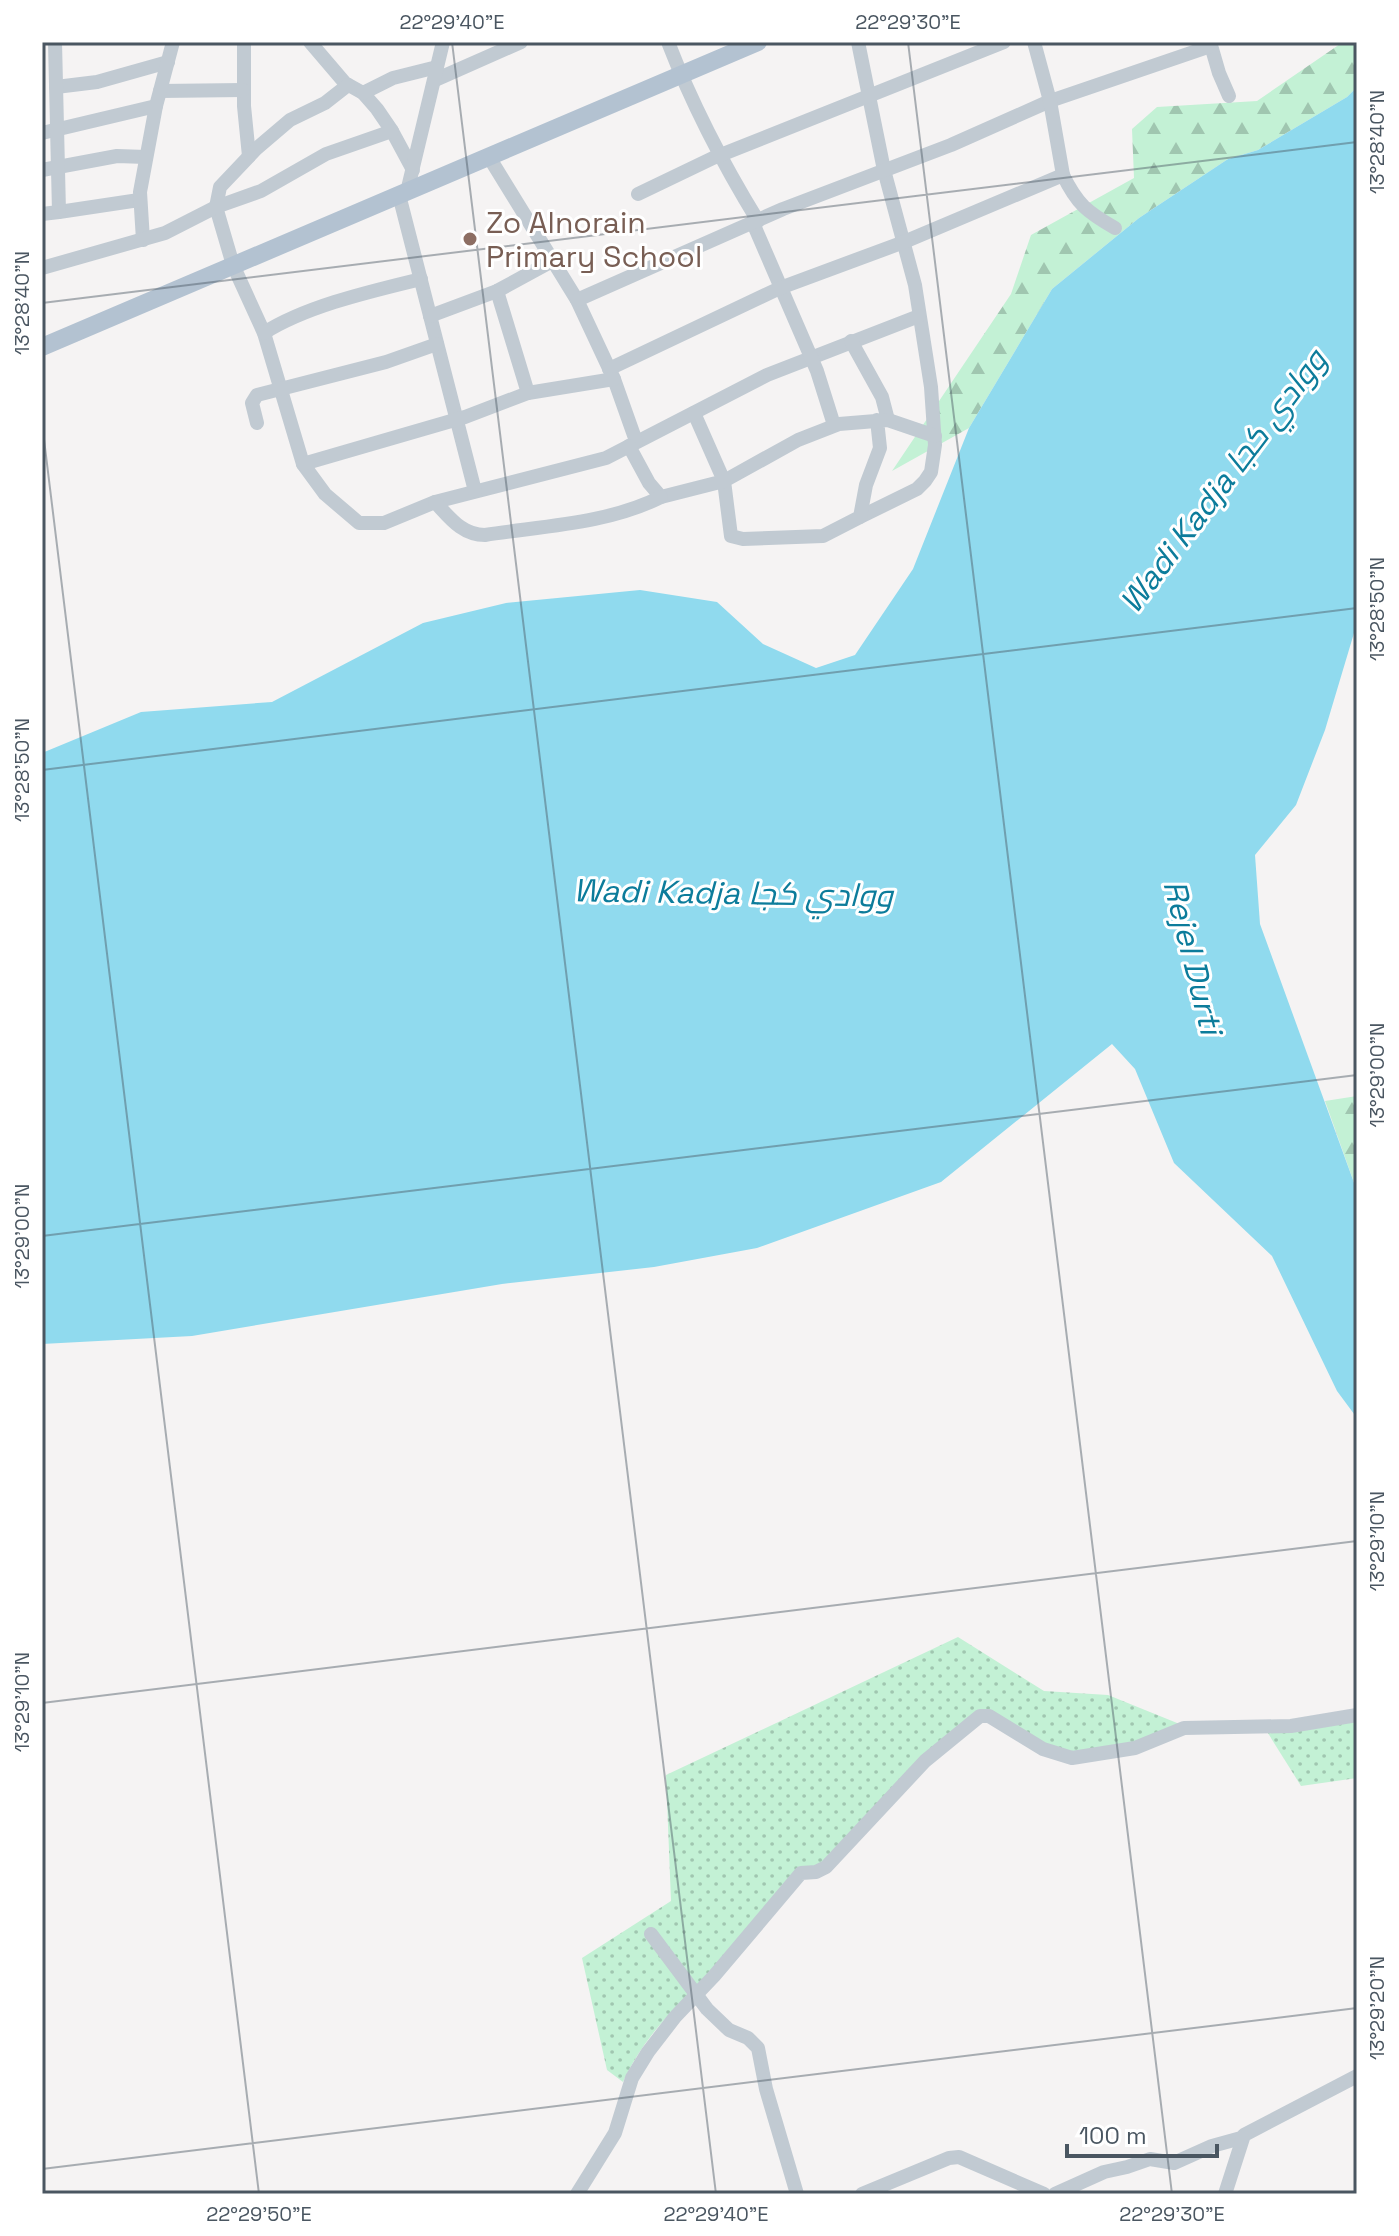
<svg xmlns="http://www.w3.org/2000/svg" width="1399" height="2236" viewBox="0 0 1399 2236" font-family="'Space Grotesk',Cairo,sans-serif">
	<defs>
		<pattern id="grass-dots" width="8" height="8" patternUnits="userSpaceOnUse" patternTransform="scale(2)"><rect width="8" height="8" fill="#c3f1d5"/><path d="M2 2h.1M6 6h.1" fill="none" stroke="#a0c6b0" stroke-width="1.8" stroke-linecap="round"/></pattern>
		<pattern id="forest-firs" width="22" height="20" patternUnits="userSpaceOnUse" patternTransform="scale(2)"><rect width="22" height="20" fill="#c3f1d5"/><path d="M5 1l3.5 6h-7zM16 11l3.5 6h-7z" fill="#a0c6b0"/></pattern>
	</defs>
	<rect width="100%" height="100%" fill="#f5f3f3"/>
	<g fill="url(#grass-dots)">
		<path d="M958,1637L1044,1691L1108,1695L1182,1725L1135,1745L1072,1755L980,1715L825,1865L800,1872L697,1989C667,2012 639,2047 623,2082L607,2070L582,1958L671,1901L666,1775Z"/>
		<path d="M1357,1719V1778L1301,1786L1266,1730Z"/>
	</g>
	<g fill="url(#forest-firs)">
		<path d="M1343,42H1357V87L1347,97L1258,150L1228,159L1139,218L1052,289L969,428L892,471L1011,294L1031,235L1134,178L1132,129L1157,107L1257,101Z"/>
		<path d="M1357,1096V1191L1325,1101Z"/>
	</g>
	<path fill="#90daee" d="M1357,87V623L1325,730L1296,805L1255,855L1260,924L1357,1191V1418L1337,1391L1272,1256L1174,1163L1135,1069L1112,1044L941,1182L757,1248L654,1267L502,1284L192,1336L42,1344V753L141,712L272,702L423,623L506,603L640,590L717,602L763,644L816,668L855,655L913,569L969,428L1052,289L1139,218L1228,159L1258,150L1347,97Z"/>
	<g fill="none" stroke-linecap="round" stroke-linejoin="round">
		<g stroke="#c1cad2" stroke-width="14">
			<path d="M244,42V106L249,156"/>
			<path d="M310,42L345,83L363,93L377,109L392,131L413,170"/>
			<path d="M668,42C692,104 723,164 758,221"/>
			<path d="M858,42L884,170L915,285L931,387L935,445L931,472L925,481L917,489L860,517"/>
			<path d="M1210,42L1219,73L1229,96"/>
			<path d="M435,80L521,42"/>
			<path d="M348,85L325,103L290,120L256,149L220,187L216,207L233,265L264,333L303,464L325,494L359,523H384L435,502L606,458L767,375L919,316"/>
			<path d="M56,87L97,82L168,62"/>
			<path d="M160,91L243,90"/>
			<path d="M363,93L393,78L437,67"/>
			<path d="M42,133L156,106"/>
			<path d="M489,157L577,300L614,379L636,441"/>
			<path d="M42,170L117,156L146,157"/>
			<path d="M1063,175C1077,204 1087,212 1115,228"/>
			<path d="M407,192L443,42"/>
			<path d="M638,194L713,158L1004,42"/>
			<path d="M399,195L475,491"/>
			<path d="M59,212L139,200"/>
			<path d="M42,214L59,212L55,42"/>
			<path d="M753,223L817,371L834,425"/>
			<path d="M143,240L140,192L156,106L173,42"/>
			<path d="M42,268L165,233L216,207L261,191L326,154L392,131"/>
			<path d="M497,291L528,393"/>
			<path d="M577,300L783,209L951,145L1050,101L1211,46"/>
			<path d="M430,316L497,291L552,261"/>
			<path d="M264,333C306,306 372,291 421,279"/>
			<path d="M851,341L882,397L888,420"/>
			<path d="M609,369L780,288L904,242L1063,175L1050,101L1034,42"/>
			<path d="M877,420L880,448L866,485L860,517L823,536L743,539L731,536L724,481L798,440L839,424L888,420L935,436"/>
			<path d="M257,423L252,403L257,395L386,362L437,344"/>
			<path d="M629,446L649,483L661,497L724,481L694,413"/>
			<path d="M303,464L465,417L528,393L614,379"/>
			<path d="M435,502C450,518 462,535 485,535C543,526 607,524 661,497"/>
			<path d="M651,1934L707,2009L729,2030L748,2038L758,2048L766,2089L797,2194"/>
			<path d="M577,2194L615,2133L632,2078L648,2052L675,2017L714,1976L801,1873L816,1872L826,1867L925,1761L980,1716H989L1043,1749L1072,1758L1135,1748L1184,1728L1291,1726L1357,1715"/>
			<path d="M862,2194L949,2158L959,2157L1044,2194"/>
			<path d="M1055,2194L1104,2172L1127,2167L1150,2159L1174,2163L1212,2146L1241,2138"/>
			<path d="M1225,2194L1244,2135L1357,2076"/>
		</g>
		<path stroke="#b3c2d1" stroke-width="18" d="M42,347L758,42"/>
	</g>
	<path fill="none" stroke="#4a5661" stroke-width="2" stroke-opacity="0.45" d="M452,42L716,2194M908,42L1172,2194M42,303L1357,142M42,423L259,2194M42,770L1357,608M42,1236L1357,1075M42,1703L1357,1541M42,2169L1357,2008"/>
	<circle fill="#8d6e63" stroke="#fff" stroke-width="3" cx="470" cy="239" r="8"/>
	<g text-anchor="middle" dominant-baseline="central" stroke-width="6" stroke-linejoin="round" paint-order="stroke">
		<g font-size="30" fill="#785e54" stroke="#fff" text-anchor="start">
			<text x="486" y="222">Zo Alnorain<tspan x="486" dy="34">Primary School</tspan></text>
		</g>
		<g font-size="32" font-style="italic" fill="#0c7c9b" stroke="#fff">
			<text transform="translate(1223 481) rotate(-53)">Wadi Kadja ووادي كجا</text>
			<text transform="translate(733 893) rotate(1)">Wadi Kadja ووادي كجا</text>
			<text transform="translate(1193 957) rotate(76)">Rejel Durti</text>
		</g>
	</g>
	<rect width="1399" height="2236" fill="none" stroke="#ffffff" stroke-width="88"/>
	<path d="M1067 2144v12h150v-12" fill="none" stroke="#4a5661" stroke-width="4"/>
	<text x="1079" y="2144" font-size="24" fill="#4a5661" stroke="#ffffff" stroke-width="6" paint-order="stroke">100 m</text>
	<rect x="44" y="44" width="1311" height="2148" fill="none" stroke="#4a5661" stroke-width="3"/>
	<g font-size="20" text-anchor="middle" fill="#4a5661">
		<text x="452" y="29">22°29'40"E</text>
		<text x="908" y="29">22°29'30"E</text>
		<text transform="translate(1377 142) rotate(-90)" y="7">13°28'40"N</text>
		<text transform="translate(22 303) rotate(-90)" y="7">13°28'40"N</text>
		<text transform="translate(1377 609) rotate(-90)" y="7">13°28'50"N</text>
		<text transform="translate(22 770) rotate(-90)" y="7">13°28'50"N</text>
		<text transform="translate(1377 1075) rotate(-90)" y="7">13°29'00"N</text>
		<text transform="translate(22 1236) rotate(-90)" y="7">13°29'00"N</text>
		<text transform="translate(1377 1541) rotate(-90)" y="7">13°29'10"N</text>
		<text transform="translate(22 1702) rotate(-90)" y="7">13°29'10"N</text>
		<text transform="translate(1377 2008) rotate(-90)" y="7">13°29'20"N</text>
		<text x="259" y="2221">22°29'50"E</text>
		<text x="716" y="2221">22°29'40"E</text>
		<text x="1172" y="2221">22°29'30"E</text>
	</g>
</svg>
